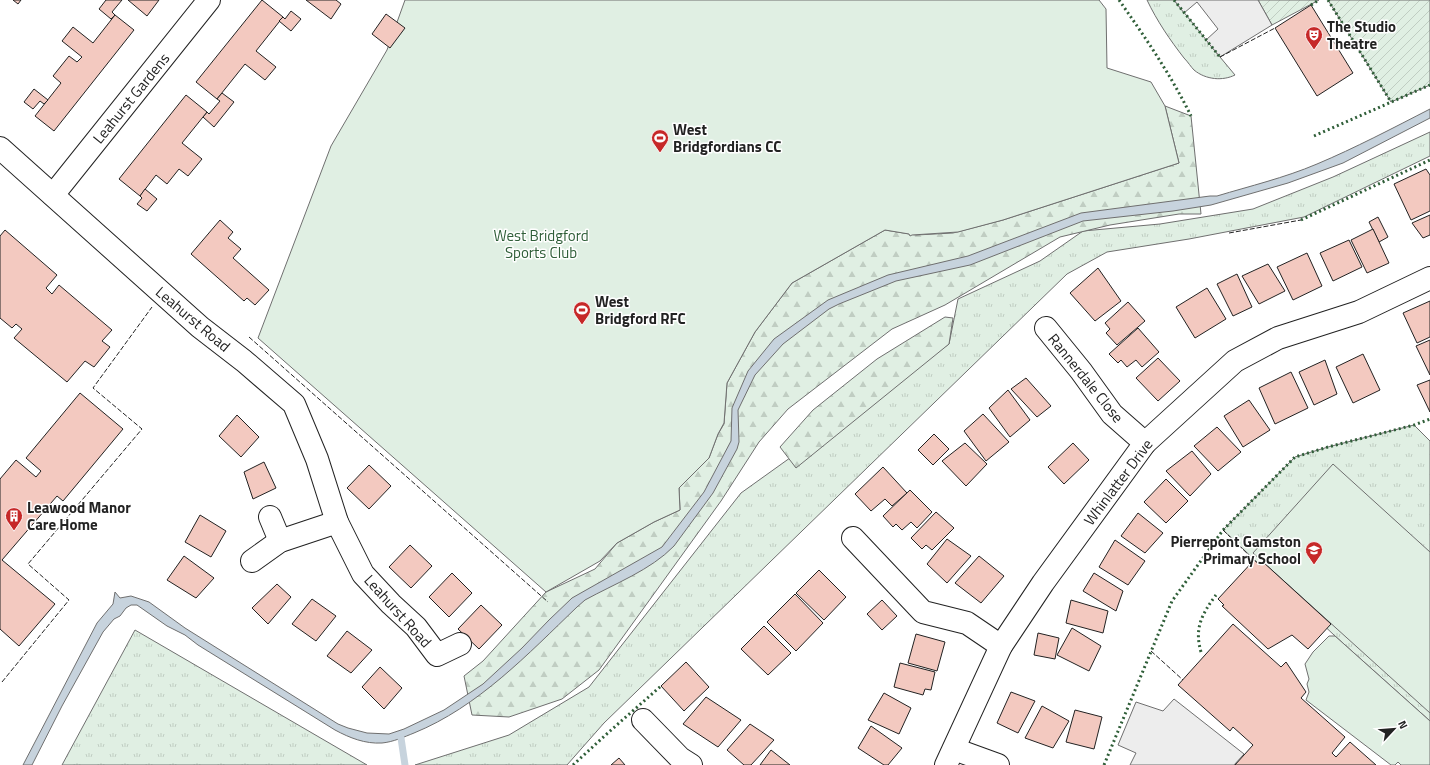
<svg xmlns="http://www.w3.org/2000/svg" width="1430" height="765" viewBox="0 0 1430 765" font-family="'Titillium Web',sans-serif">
	<defs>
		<pattern id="grass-tufts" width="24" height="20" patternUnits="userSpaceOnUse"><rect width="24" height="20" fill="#e0efe3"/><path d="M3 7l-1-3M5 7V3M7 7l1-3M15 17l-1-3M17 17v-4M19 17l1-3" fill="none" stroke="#c0cdc2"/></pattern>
		<pattern id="forest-firs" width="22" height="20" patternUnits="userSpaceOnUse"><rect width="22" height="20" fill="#e0efe3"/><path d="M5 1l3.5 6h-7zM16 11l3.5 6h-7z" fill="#c0cdc2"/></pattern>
		<pattern id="garden-furrows" width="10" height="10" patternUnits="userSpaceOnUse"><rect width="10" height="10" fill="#e0efe3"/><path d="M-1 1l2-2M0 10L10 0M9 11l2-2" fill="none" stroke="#c0cdc2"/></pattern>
	</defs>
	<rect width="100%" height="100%" fill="#fff"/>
	<g fill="url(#grass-tufts)" stroke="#6f6f6f">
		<path d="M1147,0H1174L1220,57L1235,75C1223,81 1206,80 1194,70C1191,67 1188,62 1184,58C1170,40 1157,21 1147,0Z"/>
		<path d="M1430,132V156L1304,217L1189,239L1107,252L1067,274L604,723L567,765H415L509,735L589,687L741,493L949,344L958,299L1040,261L1083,231L1160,224L1253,209L1333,177Z"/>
		<path d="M1414,425L1430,441V721L1335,636L1223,530L1295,457L1328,447Z"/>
		<path d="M135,630L367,765H62Z"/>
	</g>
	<g fill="url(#forest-firs)" stroke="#6f6f6f">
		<path d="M1165,106L1191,116L1201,214H1179L1110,225L1060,237L945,305L892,329L788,409L759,442L721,501L599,670L562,699L509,717L472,715L464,676L483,661L546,592L595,569L617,543L654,522L680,510L679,488L709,458L718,434L724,424L727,383L755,332L792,283L885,230L916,235L953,233L1003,220L1179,163Z"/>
		<path d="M945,317L953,318L949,344L796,468L780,447L813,410L877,359Z"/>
	</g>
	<g fill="#e0efe3" stroke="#6f6f6f">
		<path d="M405,0H1099L1106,9L1107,68L1151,82L1165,106L1179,163L1003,220L958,232L912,235L910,236L909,234L885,230L792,283L755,332L727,383L724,423L718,434L709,458L679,488L680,510L654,522L617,543L600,561L546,592L258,338L331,146L387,50Z"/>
		<path d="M1333,464L1430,552V713L1253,553Z"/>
		<path d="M1329,636H1335L1430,721V765H1401L1398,762L1395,765H1391L1306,700L1309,692L1307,684L1309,679L1305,664L1313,652Z"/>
	</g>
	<g fill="url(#garden-furrows)" stroke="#6f6f6f">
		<path d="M1258,0H1319L1272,25Z"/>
		<path d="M1328,0H1430V85L1391,102Z"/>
	</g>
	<g fill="#ededed" stroke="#6f6f6f">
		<path d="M1174,0H1258L1272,25L1220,57L1206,40L1218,29L1197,2L1184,13Z"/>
		<path d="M1174,699L1244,754L1234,765H1130L1136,753L1118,745L1136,702L1163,711Z"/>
	</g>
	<path fill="#c7d3dd" stroke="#6f6f6f" d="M1430,109V118L1343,163L1288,183L1211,205L1173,211L1083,221L970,265L896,281L839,304L829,309L783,344L755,375L738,410L739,442L737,449L713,493L674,546C651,570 614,584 585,600L577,607C528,654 478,707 414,733C404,737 393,742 382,743C365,744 350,738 335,730L198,645L185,635L167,626L137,605H131L126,608L120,616L114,619L103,632L62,706L32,765H23L97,623L113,604L115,592L120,598L131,596L149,602L185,628L338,724L348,728L367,733L389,734L404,729L444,710L483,684L522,648L549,620L572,598L662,547L704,492L731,441L732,408L748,371L774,339L828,300L888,275L968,256L1081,213L1210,196H1217C1250,186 1284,178 1317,164C1355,148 1393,128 1430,109Z"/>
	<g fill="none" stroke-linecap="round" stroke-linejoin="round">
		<path stroke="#c7d3dd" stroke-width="7" d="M401,738L405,765"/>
	</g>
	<g fill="#f3c9c0" stroke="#222">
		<path d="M13,0H21L18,4Z"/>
		<path d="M106,0H122L112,12L115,15L111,19L99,9Z"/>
		<path d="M128,0H159L147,16Z"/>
		<path d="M262,0L283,17L256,51L276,67L265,80L245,64L217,99L196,82Z"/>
		<path d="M306,0H336L341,4L331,19Z"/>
		<path d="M1311,5L1353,73L1317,96L1275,28Z"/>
		<path d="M291,11L301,19L291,31L279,21L283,17L285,19Z"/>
		<path d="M386,14L405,28L390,48L372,34Z"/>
		<path d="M115,15L134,30L54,131L35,116L61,83L53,76L69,56L77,62L82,57L62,41L73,27L93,43Z"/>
		<path d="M34,89L48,100L44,104L40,101L33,109L24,102Z"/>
		<path d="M222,93L234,102L214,127L203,117L207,112L209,114L220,101L217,99Z"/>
		<path d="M186,95L207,112L182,143L202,159L188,176L179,169L167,184L156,175L140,196L119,179Z"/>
		<path d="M1426,169L1430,175V211L1411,220L1394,184Z"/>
		<path d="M145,189L157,199L147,211L137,204L142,198L140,196Z"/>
		<path d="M1430,215V235L1423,238L1412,223Z"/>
		<path d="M1378,217L1388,237L1379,242L1369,222Z"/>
		<path d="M220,220L233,232L228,238L241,249L233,258L269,290L255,305L247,298L244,301L191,254Z"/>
		<path d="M1373,229L1389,263L1367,273L1351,240Z"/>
		<path d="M5,230L57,275L46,288L52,294L59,285L112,330L102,341L110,347L94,367L85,361L67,382L14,338L22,329L16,324L12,328L0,318V236Z"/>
		<path d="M1349,240L1362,267L1333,281L1320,253Z"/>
		<path d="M1307,253L1322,286L1293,300L1277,267Z"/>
		<path d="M1268,264L1285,291L1259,304L1242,276Z"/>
		<path d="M1098,268L1121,301L1095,321L1070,293Z"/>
		<path d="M1237,274L1252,307L1233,316L1217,284Z"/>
		<path d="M1207,288L1226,319L1195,338L1176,307Z"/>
		<path d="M1430,301V337L1417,343L1403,313Z"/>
		<path d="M1128,302L1145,321L1117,345L1106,333L1110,329L1105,323Z"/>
		<path d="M1138,328L1159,352L1142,367L1136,360L1127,367L1121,360L1118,363L1109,354Z"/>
		<path d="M1430,340V375L1416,346Z"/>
		<path d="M1363,354L1380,390L1353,403L1336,367Z"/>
		<path d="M1158,358L1180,381L1158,401L1136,378Z"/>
		<path d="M1325,360L1337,394L1314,405L1299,372Z"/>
		<path d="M1291,372L1308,408L1275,424L1259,388Z"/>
		<path d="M1026,378L1051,406L1037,417L1011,389Z"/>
		<path d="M1430,380V412L1417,385Z"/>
		<path d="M1008,390L1030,420L1010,437L989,408Z"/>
		<path d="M80,393L123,429L63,501L57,496L2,560L55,604L19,646L0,629V479L16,460L36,477L41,471L26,458Z"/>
		<path d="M1249,400L1270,430L1243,447L1224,416Z"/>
		<path d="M983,414L1009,442L986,461L964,431Z"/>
		<path d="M237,415L259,437L241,457L219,436Z"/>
		<path d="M1217,427L1241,452L1218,471L1194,446Z"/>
		<path d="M934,434L949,449L933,465L918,450Z"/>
		<path d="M965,443L987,464L966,486L942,461Z"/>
		<path d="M1073,443L1089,460L1064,484L1048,467Z"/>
		<path d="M1192,451L1211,474L1190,496L1166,471Z"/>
		<path d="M264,462L276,488L253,499L244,472Z"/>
		<path d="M369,465L391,486L369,509L347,488Z"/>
		<path d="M883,467L907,493L892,506L885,499L871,511L855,494Z"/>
		<path d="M1166,479L1188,501L1166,523L1144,502Z"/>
		<path d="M910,490L932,512L917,528L911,522L902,530L896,524L893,527L883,516Z"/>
		<path d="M936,512L954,528L932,550L926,545L922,549L911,538Z"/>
		<path d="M1138,513L1163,533L1145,553L1121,536Z"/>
		<path d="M200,515L226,531L211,557L185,542Z"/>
		<path d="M947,539L971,556L947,583L927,564Z"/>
		<path d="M1115,540L1145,561L1128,585L1099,567Z"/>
		<path d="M410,545L432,566L411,588L389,567Z"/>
		<path d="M184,556L214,578L196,598L167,580Z"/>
		<path d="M979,556L1004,576L981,603L955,583Z"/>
		<path d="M1254,560L1260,565L1263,562L1331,624L1308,649L1292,635L1268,649L1222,606L1224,605L1218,599Z"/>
		<path d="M819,570L846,597L824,620L796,593Z"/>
		<path d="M452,573L472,593L449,617L429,597Z"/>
		<path d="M1094,573L1123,591L1116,611L1083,591Z"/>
		<path d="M277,584L291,597L268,624L252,608Z"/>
		<path d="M795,594L823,623L796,651L767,622Z"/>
		<path d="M312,599L336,616L316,641L292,624Z"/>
		<path d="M882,600L897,616L882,630L867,614Z"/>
		<path d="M1071,600L1108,611L1103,633L1066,623Z"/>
		<path d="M481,605L502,625L479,649L458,629Z"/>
		<path d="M1233,624L1281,667L1286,662L1306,692L1301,698L1345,737L1332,753L1336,757L1350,742L1376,765H1235L1253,745L1233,727L1230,731L1178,685Z"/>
		<path d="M764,626L791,653L768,675L741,649Z"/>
		<path d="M1072,628L1101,646L1089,671L1057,655Z"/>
		<path d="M347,631L372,650L351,673L327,656Z"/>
		<path d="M1038,633L1059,638L1055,659L1034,655Z"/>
		<path d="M916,634L945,642L937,671L908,663Z"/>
		<path d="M686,662L709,687L684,711L661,686Z"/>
		<path d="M900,663L935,672L931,690L925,689L923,695L894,687Z"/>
		<path d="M380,667L402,688L384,709L362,687Z"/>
		<path d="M1011,692L1035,701L1018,733L997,723Z"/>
		<path d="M884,693L911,708L899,734L868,720Z"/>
		<path d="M706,697L741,720L718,747L683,724Z"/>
		<path d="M1042,706L1069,721L1053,748L1025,738Z"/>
		<path d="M1075,710L1102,717L1094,749L1066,742Z"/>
		<path d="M750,724L774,740L751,765H744L727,750Z"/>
		<path d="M871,726L902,748L888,765H884L858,748Z"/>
		<path d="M771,750L790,765H760Z"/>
		<path d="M619,758L625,765H611Z"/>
	</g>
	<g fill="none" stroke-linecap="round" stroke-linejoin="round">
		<g stroke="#222" stroke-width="24">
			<g id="street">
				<path d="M0,148L200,327L244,361L294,404L317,459L337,522L363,574L391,604L416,627L437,655L460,644"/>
				<path d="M53,195L209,0"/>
				<path d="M1046,328L1081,371L1112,414L1145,443"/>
				<path d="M270,517L280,541"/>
				<path d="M853,538L923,612L967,623L1001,646"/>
				<path d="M252,561L280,541L337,522"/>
				<path d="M643,720L680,758L691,765"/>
				<path d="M954,749L998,765"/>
				<path d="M946,765L1001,646L1043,583L1145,443L1235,361L1278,338L1359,312L1430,278"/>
			</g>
		</g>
		<use href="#street" stroke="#fff" stroke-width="22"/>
		<g stroke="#2f5e38" stroke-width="3" stroke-dasharray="2 3" stroke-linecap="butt">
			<path d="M1119,0C1145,37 1171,75 1191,116"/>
			<path d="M1174,0L1220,57"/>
			<path d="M1328,0L1391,102"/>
			<path d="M1311,5L1319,0"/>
			<path d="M1314,136L1430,85"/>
			<path d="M1301,220L1430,160"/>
			<path d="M1201,652C1194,628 1202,614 1216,595"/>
			<path d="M573,765L610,731L661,686"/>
			<path d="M1104,765L1172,601L1223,530L1295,457L1328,447L1414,425L1430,419"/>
		</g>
		<g stroke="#222" stroke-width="1" stroke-dasharray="5 2" stroke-linecap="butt">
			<path d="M1220,57L1275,28"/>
			<path d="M1229,233L1301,220"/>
			<path d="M249,337L548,602"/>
			<path d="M1223,530L1254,560"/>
			<path d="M1151,651L1183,680"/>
			<path d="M2,682L69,600L28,564L142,429L93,388L152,307"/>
		</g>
	</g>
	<defs>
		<g id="theatre-pin" transform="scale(0.9)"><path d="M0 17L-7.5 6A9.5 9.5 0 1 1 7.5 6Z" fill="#c62828" stroke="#fff"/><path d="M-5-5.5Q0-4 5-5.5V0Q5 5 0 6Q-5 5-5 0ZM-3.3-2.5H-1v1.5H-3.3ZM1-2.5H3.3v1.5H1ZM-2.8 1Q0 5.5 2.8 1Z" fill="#fff"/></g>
		<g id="stadium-pin" transform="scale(0.9)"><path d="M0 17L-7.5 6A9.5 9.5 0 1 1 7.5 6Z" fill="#c62828" stroke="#fff"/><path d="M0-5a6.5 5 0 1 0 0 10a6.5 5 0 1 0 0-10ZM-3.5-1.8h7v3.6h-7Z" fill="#fff"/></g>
		<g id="building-pin" transform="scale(0.9)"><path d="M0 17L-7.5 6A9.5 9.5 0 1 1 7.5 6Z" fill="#c62828" stroke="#fff"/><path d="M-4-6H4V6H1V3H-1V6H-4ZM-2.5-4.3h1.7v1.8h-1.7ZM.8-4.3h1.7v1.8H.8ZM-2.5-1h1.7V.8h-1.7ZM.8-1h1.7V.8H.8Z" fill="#fff"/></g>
		<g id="school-pin" transform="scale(0.9)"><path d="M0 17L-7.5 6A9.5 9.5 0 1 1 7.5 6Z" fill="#c62828" stroke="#fff"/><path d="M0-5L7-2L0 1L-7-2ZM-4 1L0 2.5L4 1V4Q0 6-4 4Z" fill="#fff"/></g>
	</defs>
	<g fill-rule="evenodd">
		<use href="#theatre-pin" x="1314" y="35"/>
		<use href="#stadium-pin" x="660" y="138"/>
		<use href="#stadium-pin" x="582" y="310"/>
		<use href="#building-pin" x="14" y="516"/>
		<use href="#school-pin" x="1314" y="550"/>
	</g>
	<g text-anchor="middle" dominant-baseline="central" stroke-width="3" stroke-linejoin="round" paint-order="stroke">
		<g font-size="15" font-weight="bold" fill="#222" stroke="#fff" text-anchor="start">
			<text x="1327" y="26">The Studio<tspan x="1327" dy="17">Theatre</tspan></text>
			<text x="673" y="129">West<tspan x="673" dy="17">Bridgfordians CC</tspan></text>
			<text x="595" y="301">West<tspan x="595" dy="17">Bridgford RFC</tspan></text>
			<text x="27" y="507">Leawood Manor<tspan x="27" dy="17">Care Home</tspan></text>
			<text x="1301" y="541" text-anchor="end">Pierrepont Gamston<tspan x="1301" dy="17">Primary School</tspan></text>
		</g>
		<g font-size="15" fill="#222" stroke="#fff">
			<text transform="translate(131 98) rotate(-51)">Leahurst Gardens</text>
			<text transform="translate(193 319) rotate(40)">Leahurst Road</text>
			<text transform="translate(1086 378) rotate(51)">Rannerdale Close</text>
			<text transform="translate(1118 482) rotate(-53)">Whinlatter Drive</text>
			<text transform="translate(398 611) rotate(48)">Leahurst Road</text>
		</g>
		<g font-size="15" fill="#2f5e38" stroke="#fff">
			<text x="541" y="235">West Bridgford<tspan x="541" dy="17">Sports Club</tspan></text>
		</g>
	</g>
	<g transform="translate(1394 729) rotate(64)" stroke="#ffffff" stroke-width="3" paint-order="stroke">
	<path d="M0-3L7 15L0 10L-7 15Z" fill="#222222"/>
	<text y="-6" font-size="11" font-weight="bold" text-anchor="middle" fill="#222222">N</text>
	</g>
</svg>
